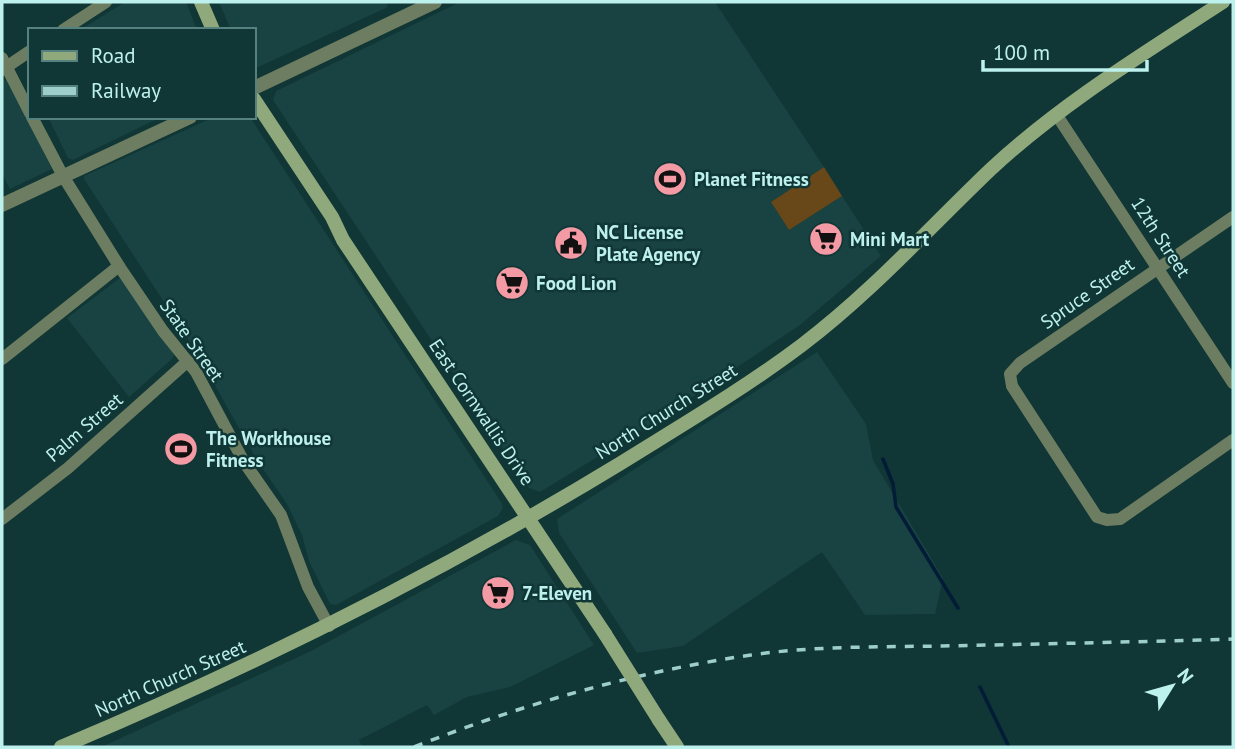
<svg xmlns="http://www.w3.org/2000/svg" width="1235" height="749" viewBox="0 0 1235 749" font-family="'PT Sans',sans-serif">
	<rect width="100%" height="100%" fill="#103635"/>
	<g fill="#184342">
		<path d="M125,2H186L197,30H80Z"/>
		<path d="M219,2H386L388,7L254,69V30H231Z"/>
		<path d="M460,2H715L824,167L771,202L789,230L842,196L881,256L800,325L660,419L540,492L529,488L273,100L276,91Z"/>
		<path d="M7,79L52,169L10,189L2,173V82Z"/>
		<path d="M48,117H161L73,160L68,158Z"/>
		<path d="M214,117H250L501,502L503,508L498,516L336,605L330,604L309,561L302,535L287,504L258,462L197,353L84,179V176Z"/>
		<path d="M120,278L174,353L173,358L129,397L67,318Z"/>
		<path d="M817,352L866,424L873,460L943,578L935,614L865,615L822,552L683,646L637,653L559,533L557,519Z"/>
		<path d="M516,540L530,545L594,645L510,687L467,697L434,715L427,705L359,740L362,747H101L311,651Z"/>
	</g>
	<path fill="#684719" d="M824,167L842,196L789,230L771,202Z"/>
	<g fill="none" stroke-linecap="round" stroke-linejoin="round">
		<g stroke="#021b36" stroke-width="3.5">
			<path d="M883,459L893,484L896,507L958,608"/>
			<path d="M980,687L1009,747"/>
		</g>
		<g stroke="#6d7d61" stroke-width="12">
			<path d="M63,30L106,2"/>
			<path d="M2,58L30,113"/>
			<path d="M2,70L30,51"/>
			<path d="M1056,114L1233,383"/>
			<path d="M32,117L63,176L119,266L163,331L196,372L244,462L281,515L308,587L329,626"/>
			<path d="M1233,217L1020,363L1010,374L1012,386L1097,517L1107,520L1120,519L1233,440"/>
			<path d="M2,359L119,266"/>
			<path d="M2,519L68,468L188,361"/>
		</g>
		<g stroke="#6d7d61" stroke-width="14">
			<path d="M254,88L435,2"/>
			<path d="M2,205L190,117"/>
		</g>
		<g stroke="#8fa97c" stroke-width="14">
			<path d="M201,2L213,30"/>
			<path d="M254,99L332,217L343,240L605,634"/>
			<path d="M659,720L677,747"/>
			<path d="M61,747C254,666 442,572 621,463C682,425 745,388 802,345C872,292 928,229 991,169C1061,104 1143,54 1223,2"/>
		</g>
		<path stroke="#9dcecb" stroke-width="3.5" stroke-dasharray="9 9" stroke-linecap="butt" d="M414,747C523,704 635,672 751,655C813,646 879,647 942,646C1039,644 1136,642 1233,639"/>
		<path stroke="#8fa97c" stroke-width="14" d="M605,634L659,720"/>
	</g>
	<defs>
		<g id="stadium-disc" transform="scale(1.75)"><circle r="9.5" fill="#f49aa5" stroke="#103635"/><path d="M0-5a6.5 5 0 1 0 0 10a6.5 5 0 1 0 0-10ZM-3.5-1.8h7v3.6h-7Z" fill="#111"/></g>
		<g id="supermarket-disc" transform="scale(1.75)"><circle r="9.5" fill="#f49aa5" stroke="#103635"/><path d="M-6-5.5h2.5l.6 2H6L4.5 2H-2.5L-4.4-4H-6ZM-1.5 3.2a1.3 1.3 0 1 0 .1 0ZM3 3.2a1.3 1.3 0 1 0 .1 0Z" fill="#111"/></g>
		<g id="civic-disc" transform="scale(1.75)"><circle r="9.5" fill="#f49aa5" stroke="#103635"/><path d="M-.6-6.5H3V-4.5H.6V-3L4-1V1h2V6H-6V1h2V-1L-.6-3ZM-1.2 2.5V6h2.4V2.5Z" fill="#111"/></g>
	</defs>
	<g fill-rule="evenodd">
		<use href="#stadium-disc" x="670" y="179"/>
		<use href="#supermarket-disc" x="826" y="239"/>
		<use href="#civic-disc" x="571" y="243"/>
		<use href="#supermarket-disc" x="512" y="283"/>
		<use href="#stadium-disc" x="181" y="449"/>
		<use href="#supermarket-disc" x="498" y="593"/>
	</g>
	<g text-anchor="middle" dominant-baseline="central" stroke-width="5" stroke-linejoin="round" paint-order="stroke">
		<g font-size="19" font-weight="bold" fill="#bdf1ee" stroke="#103635" text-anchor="start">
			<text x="694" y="179">Planet Fitness</text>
			<text x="596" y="232">NC License<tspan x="596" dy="22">Plate Agency</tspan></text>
			<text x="850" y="239">Mini Mart</text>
			<text x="536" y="283">Food Lion</text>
			<text x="206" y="438">The Workhouse<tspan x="206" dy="22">Fitness</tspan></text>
			<text x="522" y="593">7-Eleven</text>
		</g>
		<g font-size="19" fill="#bdf1ee" stroke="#103635">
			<text transform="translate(1161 237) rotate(57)">12th Street</text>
			<text transform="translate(1087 293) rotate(-35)">Spruce Street</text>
			<text transform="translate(192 340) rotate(55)">State Street</text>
			<text transform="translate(666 411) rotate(-32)">North Church Street</text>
			<text transform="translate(482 412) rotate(56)">East Cornwallis Drive</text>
			<text transform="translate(84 427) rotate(-41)">Palm Street</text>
			<text transform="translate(170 678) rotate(-24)">North Church Street</text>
		</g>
	</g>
	<rect width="1235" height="749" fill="none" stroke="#bdf1ee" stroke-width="7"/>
	<rect x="28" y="28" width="228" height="91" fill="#103635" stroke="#55817f" stroke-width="2"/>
	<rect x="42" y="51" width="35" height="10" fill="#8fa97c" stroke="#55817f" stroke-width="2"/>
	<text x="91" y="63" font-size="21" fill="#bdf1ee">Road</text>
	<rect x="42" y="86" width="35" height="10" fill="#9dcecb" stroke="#55817f" stroke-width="2"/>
	<text x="91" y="98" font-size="21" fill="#bdf1ee">Railway</text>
	<g transform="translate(1172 686) rotate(53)" stroke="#103635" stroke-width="5" paint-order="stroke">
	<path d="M0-5L12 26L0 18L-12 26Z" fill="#bdf1ee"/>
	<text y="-10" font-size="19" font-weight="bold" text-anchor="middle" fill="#bdf1ee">N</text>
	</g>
	<path d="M983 60v10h164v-10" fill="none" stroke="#bdf1ee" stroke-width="3.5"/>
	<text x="993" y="60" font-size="21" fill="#bdf1ee" stroke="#103635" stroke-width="5" paint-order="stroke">100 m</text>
</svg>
